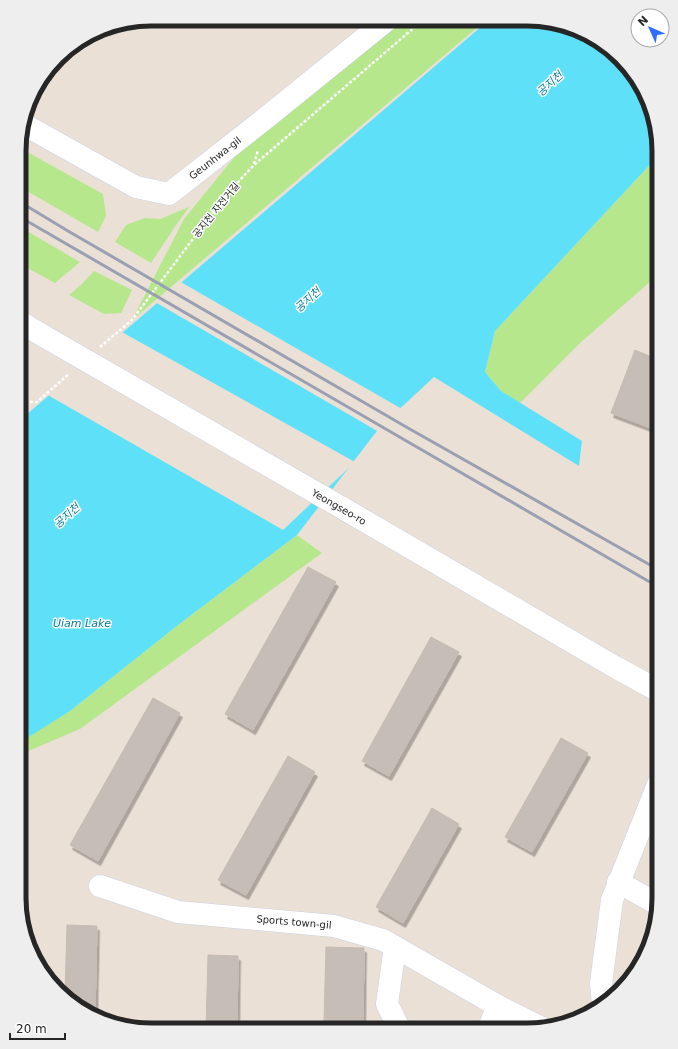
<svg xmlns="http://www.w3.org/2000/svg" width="678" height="1049" viewBox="0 0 678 1049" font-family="'DejaVu Sans','Noto Sans KR',sans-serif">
	<defs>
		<filter id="shadow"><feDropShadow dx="2.5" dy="4.5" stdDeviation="0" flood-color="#0004"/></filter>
	</defs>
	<rect width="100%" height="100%" fill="#ebe0d6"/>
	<g fill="#b6e78d">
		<path d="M387,20H486L132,320L184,219L267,117Z"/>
		<path d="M20,148L103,194L106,216L98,232L20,187Z"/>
		<path d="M659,155V274L580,343L520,403L501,391L485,372L495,331Z"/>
		<path d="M189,207L174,228L151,263L115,242L126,225L145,218L160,219Z"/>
		<path d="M20,227L80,262L55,283L20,264Z"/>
		<path d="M94,271L132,290L121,313L104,314L69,295L82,284Z"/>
		<path d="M297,535L322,553L80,729L19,755V738L70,711L178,625Z"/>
	</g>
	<path fill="#5ee1f8" d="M489,20H544L607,46L649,100L659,155L495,331L485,372L501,391L582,441L579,466L434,377L380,427L297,535L178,625L70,711L19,743L20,420Z"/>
	<g fill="#ebe0d6">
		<path d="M179,281L402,409L379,432L155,302Z"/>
		<path d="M120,331L355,462L283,530L46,394Z"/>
	</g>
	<g fill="#c6bdb6" stroke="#c6bcb0" filter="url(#shadow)">
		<path d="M635,350L659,360V431L611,413Z"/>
		<path d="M308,567L336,582L253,730L225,714Z"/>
		<path d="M431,637L459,652L389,776L362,761Z"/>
		<path d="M153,698L180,713L98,861L70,845Z"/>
		<path d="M561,738L588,753L532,852L505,837Z"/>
		<path d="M288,756L315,772L246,895L218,880Z"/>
		<path d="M432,808L459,824L403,923L376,907Z"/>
		<path d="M67,925L97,926L95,1013L71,1003L65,995Z"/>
		<path d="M326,947L364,948L363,1022L324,1021Z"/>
		<path d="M208,955L238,956L237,1029H206Z"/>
	</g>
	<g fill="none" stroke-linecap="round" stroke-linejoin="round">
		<g stroke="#cbd2e2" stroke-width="23">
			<g id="minor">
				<path d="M23,124L136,187L169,194L267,117L387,20"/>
				<path d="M20,322L47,338"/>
				<path d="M339,506L615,667L659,691"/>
				<path d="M618,882L659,905"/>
				<path d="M100,886L178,912L334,926L383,940L498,1006L540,1027"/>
				<path d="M395,947L387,1004L400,1030"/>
				<path d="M603,1004L601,983L612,900L659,782"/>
				<path d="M488,1030L498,1006"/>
			</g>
		</g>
		<g stroke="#fff" stroke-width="2.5" stroke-dasharray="3 2" stroke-linecap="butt">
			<path d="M254,164L258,150"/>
			<path d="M100,347L132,320L226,195L254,165L423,20"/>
			<path d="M20,402H37L69,374"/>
		</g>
		<use href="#minor" stroke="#fff" stroke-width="22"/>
		<g stroke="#99a0b3" stroke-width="3">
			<path d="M20,202L68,231L408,428L659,570"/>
			<path d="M20,217L648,581L659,586"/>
		</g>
		<g stroke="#cbd2e2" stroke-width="23" stroke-linecap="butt">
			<path id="minor-bridge" d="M47,338L339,506"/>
		</g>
		<use href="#minor-bridge" stroke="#fff" stroke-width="22"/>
	</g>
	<g text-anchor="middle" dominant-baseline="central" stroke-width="3" stroke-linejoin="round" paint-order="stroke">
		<g font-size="10" fill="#262626" stroke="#fff">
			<text transform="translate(215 158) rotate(-38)">Geunhwa-gil</text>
			<text transform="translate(216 210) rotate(-51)">공지천 자전거길</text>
			<text transform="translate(339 507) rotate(30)">Yeongseo-ro</text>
			<text transform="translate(294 922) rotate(5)">Sports town-gil</text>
		</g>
		<g font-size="11" font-style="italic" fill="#027b9f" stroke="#fff">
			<text transform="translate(550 84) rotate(-42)">공지천</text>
			<text transform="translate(308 300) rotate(-42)">공지천</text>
			<text transform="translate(67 516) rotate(-42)">공지천</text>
			<text x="82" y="623">Uiam Lake</text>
		</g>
	</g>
	<path d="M0 0H678V1049H0ZM151 26H527A125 125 0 0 1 652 151V898A125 125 0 0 1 527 1023H151A125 125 0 0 1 26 898V151A125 125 0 0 1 151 26Z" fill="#eee" fill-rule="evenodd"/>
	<path fill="none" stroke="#262626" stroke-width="5" d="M151 26H527A125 125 0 0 1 652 151V898A125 125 0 0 1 527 1023H151A125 125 0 0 1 26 898V151A125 125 0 0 1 151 26Z"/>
	<g transform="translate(650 28) rotate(315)"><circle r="19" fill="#ffffff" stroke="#a8a8a8"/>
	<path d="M0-3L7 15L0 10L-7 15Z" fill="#2f6dff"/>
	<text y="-6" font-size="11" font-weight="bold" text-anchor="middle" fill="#262626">N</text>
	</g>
	<path d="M10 1033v6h55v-6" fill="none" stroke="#262626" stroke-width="2"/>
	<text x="16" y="1033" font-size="12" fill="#262626" stroke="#ffffff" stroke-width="3" paint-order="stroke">20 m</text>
</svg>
